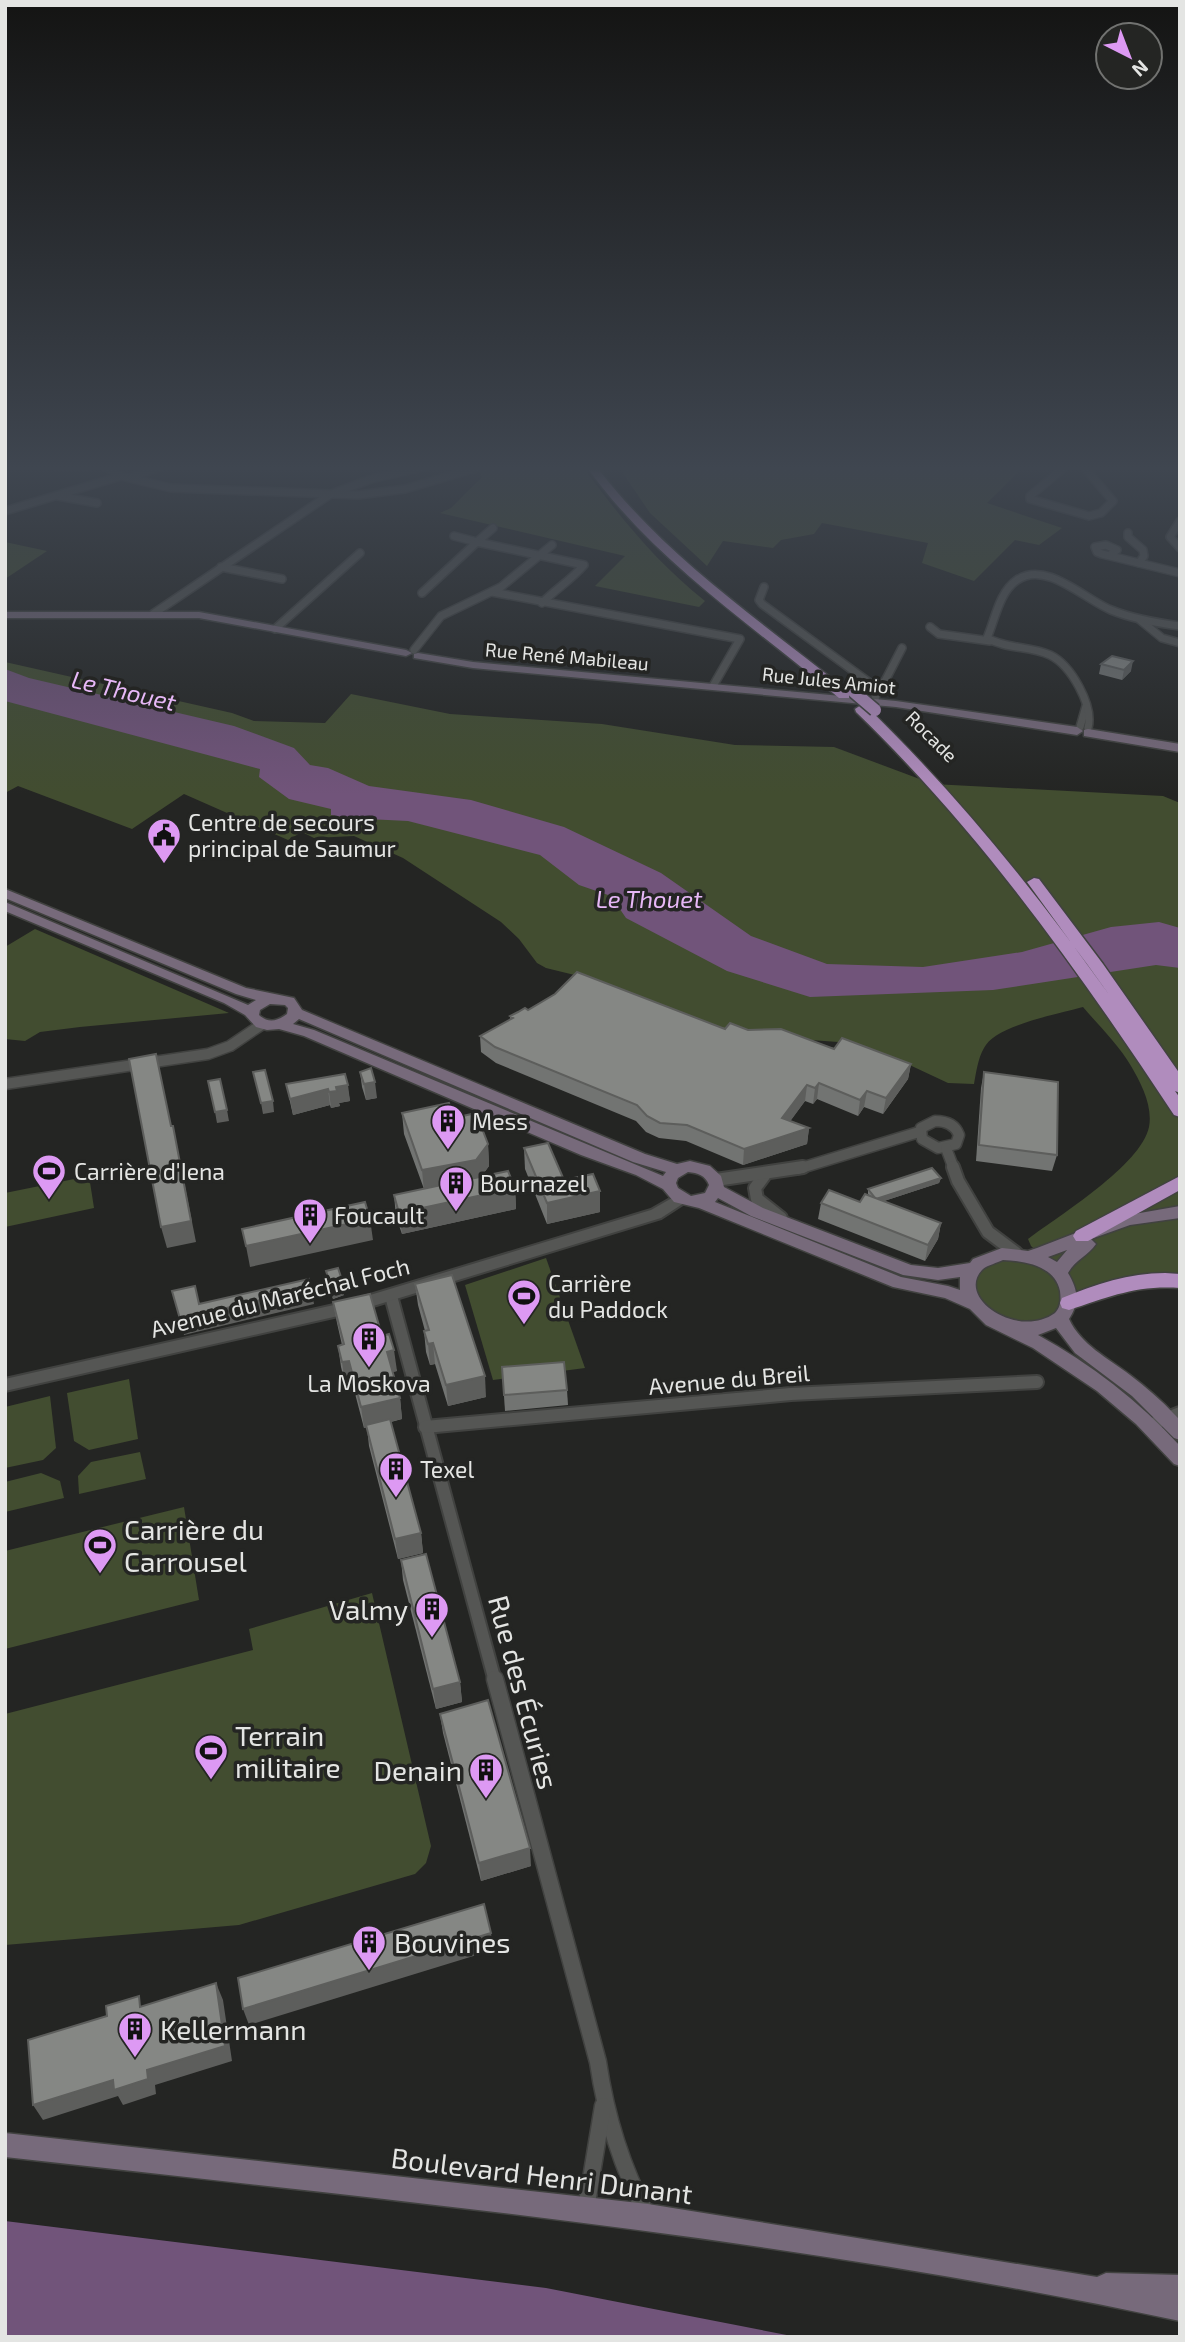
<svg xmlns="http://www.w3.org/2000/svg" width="1185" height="2342" viewBox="0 0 1185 2342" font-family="'Exo 2',sans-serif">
	<rect width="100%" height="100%" fill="#242523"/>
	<g fill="#424d30">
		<path d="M477,466H582C621,518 654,560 705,601L699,607L595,586L625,556L440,513L451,508L482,477Z"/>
		<path d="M618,466H1025L987,503L1062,528L1039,545L1015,540L974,581L922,563L928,543L822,523L814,534L781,540L773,548L723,541L707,566L650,513Z"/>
		<path d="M5,542L47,551L5,579Z"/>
		<path d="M5,662L232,713L254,721L325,723L351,694L450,714L602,724L735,745L834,747L933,784L1163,796L1180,803V1288C1152,1284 1121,1295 1095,1302L1078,1291L1031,1246L1028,1239C1060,1215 1141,1165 1149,1127C1153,1106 1141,1083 1131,1066C1119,1045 1099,1026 1083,1007C1059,1014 995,1025 984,1048C978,1058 976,1073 974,1084L948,1083L901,1061L852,1043L769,1037L719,1028L599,981L546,968L537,963L519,939L501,922L403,858L354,836L314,838L302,832L288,840L184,794L132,829L18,786L5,793Z"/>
		<path d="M35,929L229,1013L80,1027L40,1032L25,1041L5,1039V947Z"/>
		<path d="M89,1176L94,1208L5,1227V1193Z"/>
		<path d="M546,1258L585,1368L493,1380L465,1285Z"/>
		<path d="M1004,1260C1029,1262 1059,1268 1061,1298C1049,1363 918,1285 1004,1260Z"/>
		<path d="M129,1379L138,1439L89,1450L74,1441L67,1393Z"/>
		<path d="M50,1396L56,1448L43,1460L5,1468V1407Z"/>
		<path d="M140,1452L146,1479L79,1494L78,1476L91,1462Z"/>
		<path d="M41,1473L60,1481L64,1498L5,1512V1482Z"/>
		<path d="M184,1507L199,1600L5,1649V1551Z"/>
		<path d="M372,1593L431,1846L426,1863L415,1874L239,1925L5,1945V1714L253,1650L249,1629Z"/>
	</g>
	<g fill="#71547a">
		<path d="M5,669L29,678L234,726L294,748L310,765L328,768L369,786L471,800L564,827L661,873L751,936L827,964L923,967L1022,952L1111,927L1159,922L1180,928V968L1156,965L993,990L810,997L727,971L626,918L611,896L579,885L540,855L408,821L347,818L331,815V809L289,799L259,777L260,769L5,701Z"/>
		<path d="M5,2221L546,2288L797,2337H5Z"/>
	</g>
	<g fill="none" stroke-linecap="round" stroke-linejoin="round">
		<g stroke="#414240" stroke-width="10">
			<g id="minor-far3">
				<path d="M104,466L121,476L171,488L358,495L405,489L476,468"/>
				<path d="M1066,466L1030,496V499L1089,516L1101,513L1113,501L1083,466"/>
				<path d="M132,477L162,466"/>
				<path d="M58,496L97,503"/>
				<path d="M5,511L121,476"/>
				<path d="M1180,521L1170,537L1180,548"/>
				<path d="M1128,533V537L1143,550L1144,556L1139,563"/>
				<path d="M454,536L477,542L493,528"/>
				<path d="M1110,555L1117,550L1106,545L1095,547L1097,552L1102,554L1180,573"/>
				<path d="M221,567L282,579"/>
				<path d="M764,587L759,600L762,604L870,683L876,691L875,702"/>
				<path d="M492,592L740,639L713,686"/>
				<path d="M422,593L477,542L584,565C570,581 557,588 542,603"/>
				<path d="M153,614L329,495L371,479L428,466"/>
				<path d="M1140,620L1162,638L1180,643"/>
				<path d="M930,627L939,634L990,641"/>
				<path d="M275,629L360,553"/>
				<path d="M414,650L441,616L501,587L552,545"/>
				<path d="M875,687L885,681L902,648"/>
				<path d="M1080,727L1086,706"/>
				<path d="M1088,728C1094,706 1071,665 1050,655C1030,646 1006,649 987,638C995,620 999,592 1017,580C1046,560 1084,599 1111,610C1133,619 1157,623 1180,626"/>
			</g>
		</g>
		<g stroke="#414240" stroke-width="13">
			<g id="minor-far2">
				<path d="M5,1084L208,1054L230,1046L261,1025"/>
				<path d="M935,1121C946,1121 955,1124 959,1135L956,1144L938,1148L922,1139L921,1128Z"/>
				<path d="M946,1148L954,1169"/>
				<path d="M798,1169L919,1132"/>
			</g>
		</g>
		<g stroke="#414240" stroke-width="16">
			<g id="minor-far1">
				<path d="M953,1167L958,1181L988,1232L1016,1253"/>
				<path d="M764,1176L755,1188L757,1199L781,1218"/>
				<path d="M716,1180L803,1167"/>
				<path d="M391,1296L495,1681"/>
				<path d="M1150,1425L1180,1413"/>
				<path d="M425,1427L791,1394L1037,1382"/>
			</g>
		</g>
		<g stroke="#414240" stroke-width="19">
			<g id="minor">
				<path d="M495,1679L598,2062C606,2117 621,2166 647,2215"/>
				<path d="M586,2209L603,2106"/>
			</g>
		</g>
		<g stroke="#414240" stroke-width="4">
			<g id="tertiary">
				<path d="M51,466H94L90,469H55Z"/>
				<path d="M679,1194L686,1199L684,1203L661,1218L347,1314L5,1391V1379L347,1302L651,1210Z"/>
			</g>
		</g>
		<g stroke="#414240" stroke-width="3">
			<g id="secondary">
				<path d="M5,612H199L406,650L412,653L406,656L199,618H5Z"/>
				<path d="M418,653L473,662L896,701L1077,727L1083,731L1077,735L896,707L473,668L414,658V654Z"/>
				<path d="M1088,729L1180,744V752L1084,736V730Z"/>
				<path d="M5,889L246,988L294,998L302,1010L645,1154L677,1164L690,1161L710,1166L721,1176L724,1187L763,1208L911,1265L938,1268L970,1263L973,1259L1002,1248L1028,1251L1037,1248L1117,1217L1180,1206V1218L1130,1225L1091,1239L1096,1244C1088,1256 1075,1260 1068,1273C1078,1290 1080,1302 1069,1319C1081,1345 1108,1358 1130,1375C1146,1387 1161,1400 1175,1415L1180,1420V1440L1174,1438L1132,1396L1075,1353L1056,1328L1038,1335C1091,1364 1139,1401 1180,1446V1466L1174,1464L1136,1424L1097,1391L1033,1348L986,1325L970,1309L945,1298L893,1287L699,1208L674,1202L663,1189L636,1175L581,1155L304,1036L279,1029L267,1030L256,1027L245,1015L224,1003L5,911V902L248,1005L256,1000L236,994L5,898ZM270,1004L285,1005L288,1008L287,1014C277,1021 269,1024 259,1015L260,1010ZM299,1019L633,1162L666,1172L663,1176L314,1030L293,1024ZM688,1172C698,1173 705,1175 709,1185L705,1193L691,1196L678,1188L676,1183L678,1178ZM718,1198L751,1216L903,1275L938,1280L960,1277V1290L948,1286L901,1277L715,1202ZM1067,1250L1057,1262L1048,1257ZM1003,1260C1025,1261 1055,1266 1060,1291C1061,1300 1061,1306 1055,1313C1018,1340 954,1297 983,1269C988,1265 997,1263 1003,1260Z"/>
				<path d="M5,2133L648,2204L1097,2277L1106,2273L1180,2275V2321C793,2238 398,2201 5,2157Z"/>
			</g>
		</g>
		<g stroke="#414240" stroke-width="3">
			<g id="trunk">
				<path d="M586,466H596C666,558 760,620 849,692V698H839C751,624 654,561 586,466Z"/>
				<path d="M861,705L866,706C958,795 1036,892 1110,996L1027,882L1034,878L1039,879L1103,964L1180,1074V1093L1175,1091L1180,1098V1117L1174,1115C1078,970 982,834 856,712L855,709Z"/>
				<path d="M1180,1176V1190L1088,1241H1076L1073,1236L1076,1231Z"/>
				<path d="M1165,1273L1180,1274V1288C1136,1285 1109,1297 1069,1310L1062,1308L1060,1303L1062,1298C1096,1284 1129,1273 1165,1273Z"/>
			</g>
		</g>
		<use href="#minor-far3" stroke="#555654" stroke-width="7"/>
		<use href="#minor-far2" stroke="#555654" stroke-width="10"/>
		<use href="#minor-far1" stroke="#555654" stroke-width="12"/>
		<use href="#minor" stroke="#555654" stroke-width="16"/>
		<use href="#tertiary" fill="#555654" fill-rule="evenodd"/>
		<use href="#secondary" fill="#776a7b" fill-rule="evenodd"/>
		<use href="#trunk" fill="#b08cbd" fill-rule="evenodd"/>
		<g stroke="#414240" stroke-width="15" stroke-linecap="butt">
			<path id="trunk-bridge" d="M854,692L875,710"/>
		</g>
		<use href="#trunk-bridge" stroke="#b08cbd" stroke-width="12"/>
	</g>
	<g fill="#727472">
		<path d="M1101,664L1131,671L1122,680L1099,674Z"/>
		<path d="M528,1010L748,1030L911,1064L908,1079L883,1114L864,1107L858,1116L817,1099L813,1104L805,1101L790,1121L809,1128L807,1144L743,1165L686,1141L659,1138L646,1132L636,1121L496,1063L481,1052L480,1036L510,1020V1016Z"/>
		<path d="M360,1072L377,1098L366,1100L362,1087Z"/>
		<path d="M984,1072L1057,1155L1052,1171L976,1161L981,1088Z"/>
		<path d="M345,1074L350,1101L339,1103L340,1106L331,1108L330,1105L293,1115L286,1084Z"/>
		<path d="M402,1113L454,1118L488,1144L489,1166L481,1177L515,1188L516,1209L402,1234L396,1217L394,1195L424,1189L404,1134Z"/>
		<path d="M524,1148L564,1180L600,1212L547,1224L525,1169Z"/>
		<path d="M941,1178L939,1183L884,1201L941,1223L938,1239L925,1261L818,1219L821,1203L860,1202L869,1195L868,1194V1189Z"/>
		<path d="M326,1271L342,1280L344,1295L333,1299L329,1287Z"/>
		<path d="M415,1284L486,1397L448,1406L435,1364L430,1365L426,1352L424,1331H425L418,1305Z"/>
		<path d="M333,1302L382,1336L397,1371L392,1372L400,1398L402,1419L391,1422L421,1533L423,1553L398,1559L369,1446L367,1427L364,1428L352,1382L345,1383L341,1367L338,1346L342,1345L337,1323Z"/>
		<path d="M502,1367L567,1390L568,1405L505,1411Z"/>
		<path d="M401,1560L460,1682L462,1702L436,1709L403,1580Z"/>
		<path d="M440,1714L531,1866L481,1881L443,1733Z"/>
	</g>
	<g fill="#5d5e5c">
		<path d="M1133,661L1131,671L1122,680L1124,670Z"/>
		<path d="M911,1064L908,1079L883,1114L886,1098Z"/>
		<path d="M375,1082L377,1098L366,1100L364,1084Z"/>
		<path d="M819,1083L817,1099L813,1104L815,1088Z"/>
		<path d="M348,1085L350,1101L339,1103L340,1106L331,1108L329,1092L336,1087Z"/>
		<path d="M807,1085L805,1101L781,1134L782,1118Z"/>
		<path d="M328,1089L330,1105L293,1115L290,1099Z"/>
		<path d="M867,1091L864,1107L858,1116L860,1100Z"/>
		<path d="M273,1101L274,1112L263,1114L261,1103Z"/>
		<path d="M227,1110L229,1121L217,1123L215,1112Z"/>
		<path d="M173,1126L196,1242L167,1248L161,1227Z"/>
		<path d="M809,1128L807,1144L743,1165L744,1149Z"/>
		<path d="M488,1144L489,1166L477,1182L424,1191L422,1170Z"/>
		<path d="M941,1178L939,1183L875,1204L876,1199Z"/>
		<path d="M515,1188L516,1209L402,1234L399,1213Z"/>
		<path d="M600,1191V1212L547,1224V1203Z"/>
		<path d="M370,1219L373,1240L250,1267L246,1246Z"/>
		<path d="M941,1223L938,1239L925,1261L928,1245Z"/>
		<path d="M342,1280L344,1295L333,1299L330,1283Z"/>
		<path d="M311,1288L314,1304L184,1335L180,1319Z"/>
		<path d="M433,1343L435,1364L430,1365L428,1344Z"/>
		<path d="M394,1350L397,1371L389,1373L387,1352Z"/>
		<path d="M349,1361L352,1382L345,1383L342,1362Z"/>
		<path d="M485,1376L486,1397L448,1406L446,1385Z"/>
		<path d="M400,1398L402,1419L364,1428L361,1407Z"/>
		<path d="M421,1533L423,1553L398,1559L395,1539Z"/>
		<path d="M460,1682L462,1702L436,1709L433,1689Z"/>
		<path d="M530,1848L531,1866L481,1881L479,1863Z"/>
		<path d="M491,1933L493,1950L249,2025L243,2009Z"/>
		<path d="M216,1983L223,2000L232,2061L155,2085L156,2094L123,2105L118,2096L43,2120L33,2105Z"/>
	</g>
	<g fill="#858784" stroke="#5d5e5c" stroke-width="2">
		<path d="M1112,656L1133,661L1124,670L1101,664Z"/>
		<path d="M577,972L725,1029L730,1023L748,1030L781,1029L834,1049L842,1038L911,1064L886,1098L867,1091L860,1100L819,1083L815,1088L807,1085L782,1118L809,1128L744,1149L687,1125L660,1123L647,1116L637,1105L495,1047L480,1036L513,1018L510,1016L518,1012L525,1008L528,1010L555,994Z"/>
		<path d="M156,1054L171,1126H173L191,1221L161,1227L129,1059Z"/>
		<path d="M371,1068L375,1082L364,1084L360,1072Z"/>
		<path d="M265,1070L273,1101L261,1103L253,1072Z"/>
		<path d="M984,1072L1058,1082L1057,1155L979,1145Z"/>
		<path d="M345,1074L348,1085L336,1087L337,1091L329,1092L328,1089L290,1099L286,1084Z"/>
		<path d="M220,1079L227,1110L215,1112L208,1081Z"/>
		<path d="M449,1103L454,1118L476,1113L488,1144L476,1160L422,1170L402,1113Z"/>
		<path d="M548,1143L564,1180L593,1174L600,1191L547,1203L524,1148Z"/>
		<path d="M932,1168L941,1178L876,1199L868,1189Z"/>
		<path d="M508,1171L515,1188L399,1213L394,1195Z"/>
		<path d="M829,1190L860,1202L865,1194L941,1223L928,1245L821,1203Z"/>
		<path d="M365,1202L370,1219L246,1246L242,1229Z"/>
		<path d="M338,1268L342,1280L330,1283L326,1271Z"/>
		<path d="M452,1275L485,1376L446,1385L433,1343L428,1344L424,1331L429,1330L415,1284Z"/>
		<path d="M309,1279L311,1288L180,1319L172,1291L195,1286L199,1304Z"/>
		<path d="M370,1294L382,1336L389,1334L394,1350L387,1352L400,1398L361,1407L349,1361L342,1362L338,1346L344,1344L333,1302Z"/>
		<path d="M564,1362L567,1390L504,1395L502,1367Z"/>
		<path d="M390,1419L421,1533L395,1539L366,1425Z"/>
		<path d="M426,1554L460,1682L433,1689L401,1560Z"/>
		<path d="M488,1700L530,1848L479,1863L440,1714Z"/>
		<path d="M484,1904L491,1933L243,2009L238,1978Z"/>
		<path d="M216,1983L225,2046L147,2070L148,2079L114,2090L113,2080L33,2105L28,2040L107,2016L106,2006L139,1996L140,2007Z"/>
	</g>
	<linearGradient id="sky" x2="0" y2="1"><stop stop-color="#141413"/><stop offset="0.59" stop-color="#3f4650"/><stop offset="1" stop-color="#3f4650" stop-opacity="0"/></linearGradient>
	<rect width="1185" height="794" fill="url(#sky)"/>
	<defs>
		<g id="civic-pin" transform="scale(1.75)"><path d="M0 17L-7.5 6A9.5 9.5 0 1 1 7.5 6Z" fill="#dd99f3" stroke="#242523"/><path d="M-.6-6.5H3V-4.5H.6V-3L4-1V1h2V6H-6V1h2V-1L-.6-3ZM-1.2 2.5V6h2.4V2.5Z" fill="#111"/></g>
		<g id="building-pin" transform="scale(1.75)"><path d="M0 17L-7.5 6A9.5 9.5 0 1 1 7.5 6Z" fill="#dd99f3" stroke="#242523"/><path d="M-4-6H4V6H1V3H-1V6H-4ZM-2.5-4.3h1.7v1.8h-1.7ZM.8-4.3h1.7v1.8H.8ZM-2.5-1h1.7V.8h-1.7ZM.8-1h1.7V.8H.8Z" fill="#111"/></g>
		<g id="stadium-pin" transform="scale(1.75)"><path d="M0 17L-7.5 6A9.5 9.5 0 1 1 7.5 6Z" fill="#dd99f3" stroke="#242523"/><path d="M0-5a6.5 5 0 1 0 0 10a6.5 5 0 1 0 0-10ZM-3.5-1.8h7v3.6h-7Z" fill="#111"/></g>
	</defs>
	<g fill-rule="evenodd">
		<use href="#civic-pin" x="164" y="835"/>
		<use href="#building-pin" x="448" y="1121"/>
		<use href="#stadium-pin" x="49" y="1171"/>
		<use href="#building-pin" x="456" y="1183"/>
		<use href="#building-pin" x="310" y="1215"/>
		<use href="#stadium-pin" x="524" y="1296"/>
		<use href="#building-pin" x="369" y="1339"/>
		<use href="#building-pin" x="396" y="1469"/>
		<use href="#stadium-pin" x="100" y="1545"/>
		<use href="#building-pin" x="432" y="1609"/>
		<use href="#stadium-pin" x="211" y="1751"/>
		<use href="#building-pin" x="486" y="1770"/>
		<use href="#building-pin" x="369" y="1942"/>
		<use href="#building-pin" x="135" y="2029"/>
	</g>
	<g text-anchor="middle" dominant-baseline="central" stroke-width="7" stroke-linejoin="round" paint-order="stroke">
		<g font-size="19" fill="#e4e5e3" stroke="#242523">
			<text transform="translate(567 656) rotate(5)">Rue René Mabileau</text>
			<text transform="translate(829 680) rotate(6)">Rue Jules Amiot</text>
			<text transform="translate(932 736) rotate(45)">Rocade</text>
		</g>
		<g font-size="23" fill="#e4e5e3" stroke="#242523" text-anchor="start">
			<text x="188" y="822">Centre de secours<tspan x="188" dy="26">principal de Saumur</tspan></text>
			<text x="472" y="1121">Mess</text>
			<text x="74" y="1171">Carrière d'Iena</text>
			<text x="480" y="1183">Bournazel</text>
			<text x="334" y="1215">Foucault</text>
			<text x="548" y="1283">Carrière<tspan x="548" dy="26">du Paddock</tspan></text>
			<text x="369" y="1383" text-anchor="middle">La Moskova</text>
			<text x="420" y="1469">Texel</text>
		</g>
		<g font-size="23" fill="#e4e5e3" stroke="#242523">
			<text transform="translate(280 1297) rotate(-14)">Avenue du Maréchal Foch</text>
			<text transform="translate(729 1379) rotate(-5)">Avenue du Breil</text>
		</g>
		<g font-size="24" font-style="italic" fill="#e7b8f7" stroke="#242523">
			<text transform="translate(124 690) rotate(13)">Le Thouet</text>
			<text x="649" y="898">Le Thouet</text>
		</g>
		<g font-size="28" fill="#e4e5e3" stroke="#242523" text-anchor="start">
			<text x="124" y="1529">Carrière du<tspan x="124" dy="32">Carrousel</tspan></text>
			<text x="408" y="1609" text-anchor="end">Valmy</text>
			<text x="235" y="1735">Terrain<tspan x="235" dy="32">militaire</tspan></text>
			<text x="462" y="1770" text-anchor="end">Denain</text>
			<text x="394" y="1942">Bouvines</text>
			<text x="160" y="2029">Kellermann</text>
		</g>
		<g font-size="28" fill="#e4e5e3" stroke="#242523">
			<text transform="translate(524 1692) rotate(75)">Rue des Écuries</text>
			<text transform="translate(542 2175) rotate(7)">Boulevard Henri Dunant</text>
		</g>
	</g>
	<rect width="1185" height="2342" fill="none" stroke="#e4e5e3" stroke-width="14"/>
	<g transform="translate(1129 56) rotate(138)"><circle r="33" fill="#242523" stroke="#717270" stroke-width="2"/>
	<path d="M0-5L12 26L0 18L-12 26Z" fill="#dd99f3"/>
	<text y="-10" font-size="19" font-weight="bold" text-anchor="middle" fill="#e4e5e3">N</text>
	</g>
</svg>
